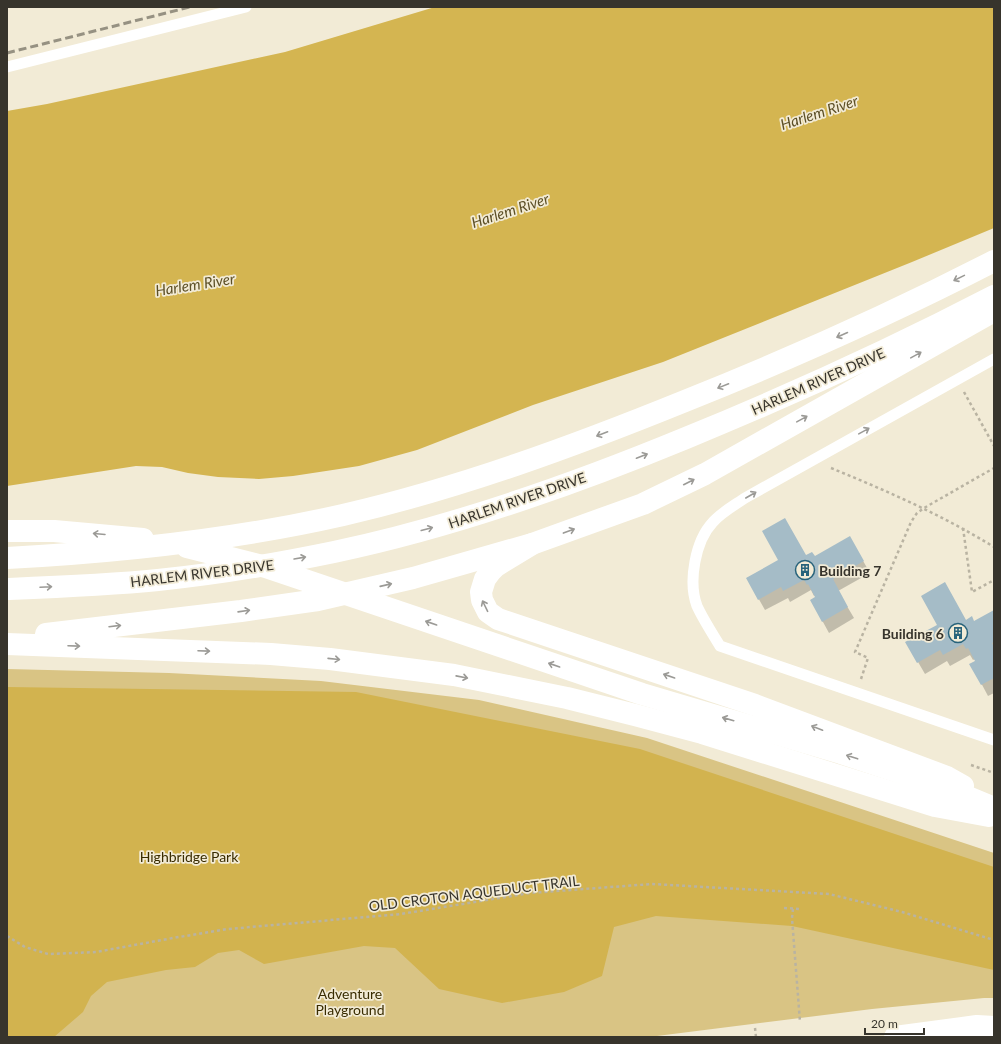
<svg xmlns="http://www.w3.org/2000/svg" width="1001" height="1044" viewBox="0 0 1001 1044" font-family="Lato,sans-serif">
	<rect width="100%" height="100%" fill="#f2ebd6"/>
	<path fill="#d9c484" d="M7,669L169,673L321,681L479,700L647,738L994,853V998H984L872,1009L649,1037H7Z"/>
	<path fill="#d2b34f" d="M7,687L356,692L640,749L994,867V970L792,926L656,916L614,927L602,976L564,992L502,1003L439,989L395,948L364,946L264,964L239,950L218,953L195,967L166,970L107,982L91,996L83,1012L54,1037H7Z"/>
	<path fill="#d4b551" d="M435,7H994V228L912,262L663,362L533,405L417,450L359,466L293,476L259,479L218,477L188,473L162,467L136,466L7,486V111L47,104L285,52Z"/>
	<g fill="#0003">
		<path d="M850,538L870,573L838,591L854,618L829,633L811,600L817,597L815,595L814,596L811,590L790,602L788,598L765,610L747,578L806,557H814Z"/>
		<path d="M994,611V693L988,696L971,664L976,661L975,659L973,660L970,655L950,666L947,661L925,674L907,643L965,621L974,622Z"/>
	</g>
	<g fill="#a5bcc7">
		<path d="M785,518L806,555L812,552L815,556L850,536L864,561L833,579L848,607L822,622L810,600L815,597L808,584L807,585L804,580L783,591L781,587L758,600L746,578L778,560L762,531Z"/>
		<path d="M945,582L966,620L972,616L974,621L994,610V642L992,643L994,647V678L981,685L969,664L975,661L968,648L966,649L963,644L943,655L940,650L917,663L905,642L937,625L921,596Z"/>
	</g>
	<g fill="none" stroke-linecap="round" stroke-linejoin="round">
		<g stroke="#b9b3a2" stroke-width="2.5" stroke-dasharray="3 3" stroke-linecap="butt">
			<path d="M964,392L994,446"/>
			<path d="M831,468C887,491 942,515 994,547"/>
			<path d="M963,528L972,592L994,580"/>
			<path d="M861,679L868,658L855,652L911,522L917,513L924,508L994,468"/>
			<path d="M971,765L994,773"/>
			<path d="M784,908L801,909"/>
			<path d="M793,909L792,918L800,1022"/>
			<path d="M7,936L25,947L48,954L96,952L173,938L228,929L401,914L530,893L652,884L829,894L902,912L994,940"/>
			<path d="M755,1028L756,1037"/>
		</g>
		<g stroke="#fff" stroke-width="11">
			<path d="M7,67L246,7"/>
			<path d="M994,359L745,498C735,505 722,512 713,522C695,541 688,582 697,606C703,619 712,633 720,646L994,740"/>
		</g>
		<g stroke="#fff" stroke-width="22">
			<path d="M963,786L947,777L755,705L498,619L488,612L482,600L481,592L485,579L491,571L496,566L532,544L643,504L705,474L994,311"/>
			<path d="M895,1037L977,1026L994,1027"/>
		</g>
		<g stroke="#fff" stroke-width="22">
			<path d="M7,531H54L143,539"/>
			<path d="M187,547L266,567L642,694L841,753L941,786L994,808"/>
			<path d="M7,558C120,552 233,540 343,515C460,488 574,446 685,401C790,359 893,313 994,261"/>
			<path d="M7,589C57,587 108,585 158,580C217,574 276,564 334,552C454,527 572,485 686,438C791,395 894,348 994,296"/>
			<path d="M46,634L241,611L318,600L413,578L532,544"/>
			<path d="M7,644L271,654L330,659L454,675L567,698L635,715L702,733L935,806L989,816"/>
		</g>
		<path stroke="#969182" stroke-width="3" stroke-dasharray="8 4" stroke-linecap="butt" d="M7,53L190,7"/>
	</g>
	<defs><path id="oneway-shaft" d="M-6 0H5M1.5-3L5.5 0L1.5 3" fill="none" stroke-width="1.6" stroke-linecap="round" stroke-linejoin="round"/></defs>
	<g stroke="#9b9a96">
		<use href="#oneway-shaft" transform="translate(959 278) rotate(154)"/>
		<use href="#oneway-shaft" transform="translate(842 335) rotate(156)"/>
		<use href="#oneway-shaft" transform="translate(916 355) rotate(-29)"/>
		<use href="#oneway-shaft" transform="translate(723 386) rotate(158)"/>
		<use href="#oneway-shaft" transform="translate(802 419) rotate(-29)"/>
		<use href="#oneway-shaft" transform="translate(864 431) rotate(-29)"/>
		<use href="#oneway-shaft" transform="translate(602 434) rotate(159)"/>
		<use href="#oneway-shaft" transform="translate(642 456) rotate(-21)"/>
		<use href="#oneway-shaft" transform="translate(689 482) rotate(-27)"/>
		<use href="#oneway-shaft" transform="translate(751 495) rotate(-30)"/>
		<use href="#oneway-shaft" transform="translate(427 529) rotate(-15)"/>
		<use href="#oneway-shaft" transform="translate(569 531) rotate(-20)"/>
		<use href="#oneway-shaft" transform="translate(99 534) rotate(-175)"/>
		<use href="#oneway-shaft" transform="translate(300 558) rotate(-10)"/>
		<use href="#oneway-shaft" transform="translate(386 585) rotate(-13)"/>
		<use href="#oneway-shaft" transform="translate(46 587) rotate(-3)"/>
		<use href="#oneway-shaft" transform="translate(485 606) rotate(-116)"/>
		<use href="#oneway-shaft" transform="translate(244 611) rotate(-8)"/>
		<use href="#oneway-shaft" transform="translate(431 623) rotate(-161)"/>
		<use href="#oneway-shaft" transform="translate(115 626) rotate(-7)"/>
		<use href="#oneway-shaft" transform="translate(74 646) rotate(2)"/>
		<use href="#oneway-shaft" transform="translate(204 651) rotate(2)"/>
		<use href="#oneway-shaft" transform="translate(334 659) rotate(6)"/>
		<use href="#oneway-shaft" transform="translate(554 665) rotate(-161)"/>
		<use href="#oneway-shaft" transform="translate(669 676) rotate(-161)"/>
		<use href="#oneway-shaft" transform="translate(462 677) rotate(11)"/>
		<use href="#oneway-shaft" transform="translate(728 719) rotate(-164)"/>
		<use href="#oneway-shaft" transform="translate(817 728) rotate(-159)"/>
		<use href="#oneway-shaft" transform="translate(852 757) rotate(-162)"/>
	</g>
	<defs>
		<g id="building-ring" transform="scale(1)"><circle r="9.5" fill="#f2ebd6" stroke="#28637b" stroke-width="1.5"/><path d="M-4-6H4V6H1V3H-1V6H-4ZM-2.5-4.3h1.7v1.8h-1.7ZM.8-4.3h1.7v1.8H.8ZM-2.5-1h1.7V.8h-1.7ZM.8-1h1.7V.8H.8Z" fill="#28637b"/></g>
	</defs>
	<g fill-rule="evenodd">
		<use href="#building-ring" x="805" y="570"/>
		<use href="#building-ring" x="958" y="633"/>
	</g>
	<g text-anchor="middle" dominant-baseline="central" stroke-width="3.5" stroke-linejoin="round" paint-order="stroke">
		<g font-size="14" fill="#37342c" stroke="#f2ebd6">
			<text transform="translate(818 381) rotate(-24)">HARLEM RIVER DRIVE</text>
			<text transform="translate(517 500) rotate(-19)">HARLEM RIVER DRIVE</text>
			<text transform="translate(202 573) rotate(-7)">HARLEM RIVER DRIVE</text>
			<text transform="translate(474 893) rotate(-7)">OLD CROTON AQUEDUCT TRAIL</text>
		</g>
		<g font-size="14" font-weight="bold" fill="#37342c" stroke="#f2ebd6" text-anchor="start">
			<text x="819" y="570">Building 7</text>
			<text x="944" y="633" text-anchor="end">Building 6</text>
		</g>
		<g font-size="14" fill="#392c00" stroke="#f2ebd6">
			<text x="189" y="856">Highbridge Park</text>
			<text x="350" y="993">Adventure<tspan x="350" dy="16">Playground</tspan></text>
		</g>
		<g font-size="15" font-style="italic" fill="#5c4f26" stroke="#f2ebd6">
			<text transform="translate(819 112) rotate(-18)">Harlem River</text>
			<text transform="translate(510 210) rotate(-18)">Harlem River</text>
			<text transform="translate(195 284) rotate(-9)">Harlem River</text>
		</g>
	</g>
	<rect width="1001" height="1044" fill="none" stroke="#37342c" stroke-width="16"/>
	<path d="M865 1028v6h59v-6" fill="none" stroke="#37342c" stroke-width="2"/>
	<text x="871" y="1028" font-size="12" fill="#37342c" stroke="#f2ebd6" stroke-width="3" paint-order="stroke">20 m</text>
</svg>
